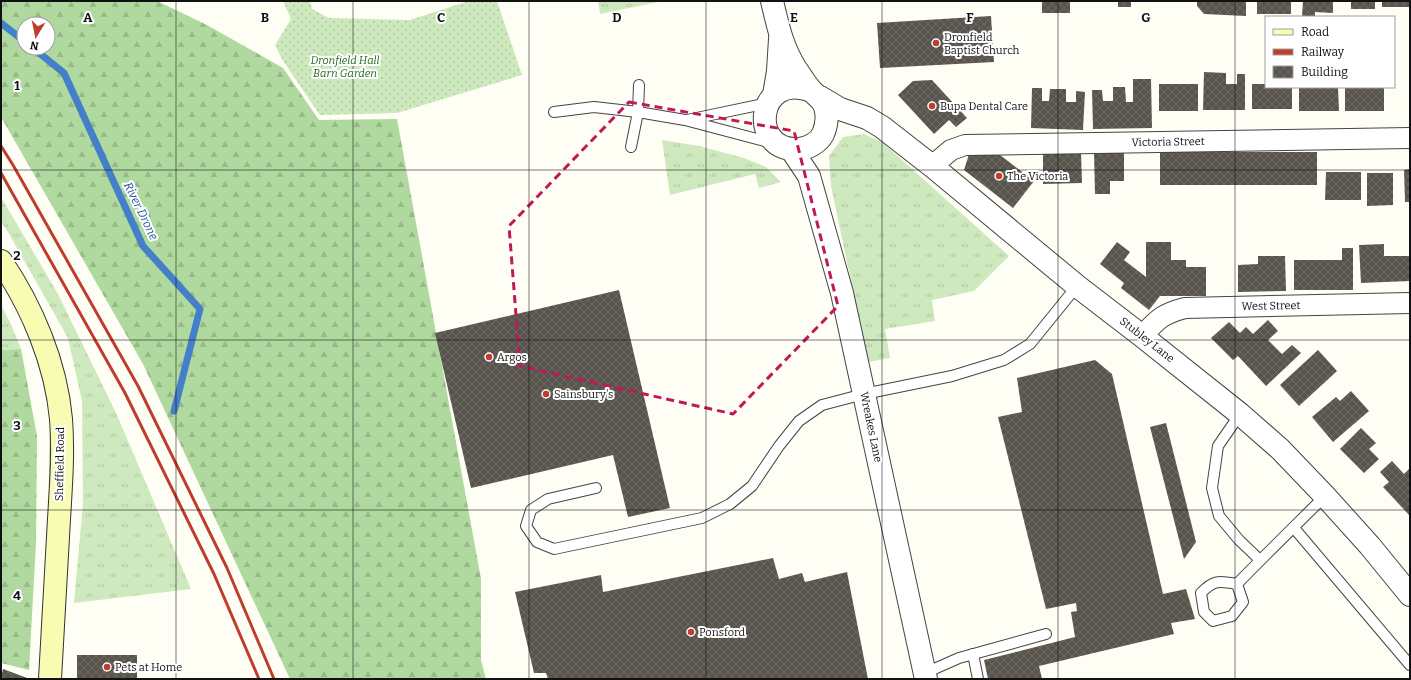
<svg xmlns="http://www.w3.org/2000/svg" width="1411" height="680" viewBox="0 0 1411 680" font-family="Bitter,serif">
	<defs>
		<pattern id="grass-tufts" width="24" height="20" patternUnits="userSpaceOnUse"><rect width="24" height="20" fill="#cee9be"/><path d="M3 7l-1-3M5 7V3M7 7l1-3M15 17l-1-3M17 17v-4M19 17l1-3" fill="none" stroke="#b0c7a2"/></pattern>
		<pattern id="forest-firs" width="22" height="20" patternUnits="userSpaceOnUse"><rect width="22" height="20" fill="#afd99e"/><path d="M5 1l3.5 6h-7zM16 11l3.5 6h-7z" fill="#96b987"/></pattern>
		<pattern id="garden-dots" width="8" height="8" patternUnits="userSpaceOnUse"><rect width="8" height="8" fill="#cee9be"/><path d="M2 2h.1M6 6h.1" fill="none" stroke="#b0c7a2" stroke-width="1.8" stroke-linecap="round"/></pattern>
		<pattern id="building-cross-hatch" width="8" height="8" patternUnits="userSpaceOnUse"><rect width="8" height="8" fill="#59544d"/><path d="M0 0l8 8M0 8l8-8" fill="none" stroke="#6c6862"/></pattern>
	</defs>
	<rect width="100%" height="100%" fill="#fffef5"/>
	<g fill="url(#grass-tufts)">
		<path d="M598,1H663L600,14Z"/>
		<path d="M864,134L882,142L1009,256L974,291L932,300L935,321L885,329L890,358L868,362L831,186L829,156L843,137Z"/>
		<path d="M662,140L699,146L744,158L766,167L781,182L759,188L755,174L670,195Z"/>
		<path d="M1,197L58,294L117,415L191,589L74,603L83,503L82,401L68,338L8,232L1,222Z"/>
		<path d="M1,305L10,322L21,349L1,350Z"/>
	</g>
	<g fill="url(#forest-firs)" fill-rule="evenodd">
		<path d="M1,1H157L207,25L283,68L319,120L397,119L481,579V660L486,679H290L143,364L1,117ZM24,24H48V48H24Z"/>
		<path d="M21,349L37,436L36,542L29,670L1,663V350Z"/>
	</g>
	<path fill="url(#garden-dots)" d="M283,1H310L312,9L329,18L410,20L469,1H497L522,75L397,113L320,115L283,61L275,45L291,19Z"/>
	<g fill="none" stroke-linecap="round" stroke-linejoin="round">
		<g stroke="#447fca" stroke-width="7">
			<path d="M1,23L24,41"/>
			<path d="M33,48L64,73L143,246L200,309L174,411"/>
		</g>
	</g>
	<g fill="url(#building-cross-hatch)">
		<rect x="1042" y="1" width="28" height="12"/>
		<rect x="1118" y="1" width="13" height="6"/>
		<path d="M1197,1H1246V16L1204,14L1197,6Z"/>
		<rect x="1257" y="1" width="34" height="13"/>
		<path d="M1303,1H1333V13L1315,12V17H1302Z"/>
		<rect x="1351" y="1" width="24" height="8"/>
		<rect x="1382" y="1" width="28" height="6"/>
		<path d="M991,16L994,62L880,68L877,23Z"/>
		<path d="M1204,72L1226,73V84H1237V74H1245V110H1203Z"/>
		<path d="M1133,79H1151L1152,128L1093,129L1092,90H1102L1103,101H1113V87H1125L1126,102H1133Z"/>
		<path d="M932,80L967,118L956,127L949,120L934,134L898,95L913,81Z"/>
		<rect x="1159" y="84" width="39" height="27"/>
		<path d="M1252,84H1266V87H1292V109H1252Z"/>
		<path d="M1299,87H1338L1339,111H1299Z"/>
		<rect x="1345" y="87" width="39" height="24"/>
		<path d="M1032,88H1042V101H1049L1050,89H1066V102H1076V91L1085,92L1083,130L1031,128Z"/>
		<path d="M970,151L996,152L1034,181L1013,208L964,170Z"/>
		<path d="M1094,152H1124V181H1110V194H1095Z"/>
		<rect x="1160" y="152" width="157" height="33"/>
		<path d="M1081,153L1082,183L1043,184V154Z"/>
		<path d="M1410,169V202H1405L1404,170Z"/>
		<path d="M1326,172H1361V200H1325Z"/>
		<path d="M1367,173H1393V205L1367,206Z"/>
		<path d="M1117,242L1130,252L1124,260L1146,277V242H1171V260H1186V267H1206V296H1160L1149,310L1121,288L1124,283L1100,264Z"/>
		<path d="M1384,244V256H1410V281L1361,283L1359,245Z"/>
		<path d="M1342,248H1353V290H1294V260H1342Z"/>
		<path d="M1258,256H1285L1286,291L1238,292V265L1258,264Z"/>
		<path d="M619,290L670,508L628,517L613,455L471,488L435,333Z"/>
		<path d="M1268,320L1278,331L1268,340L1282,354L1292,345L1301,353L1266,386L1238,356L1233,360L1211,338L1229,322L1240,333L1246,327L1253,334Z"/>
		<path d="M1318,350L1337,371L1299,406L1280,385Z"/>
		<path d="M1095,360L1112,374L1163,594L1186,589L1195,619L1171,623L1174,634L1039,666L1042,679H988L984,660L1075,637L1071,612L1077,611L1076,603L1046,609L998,417L1022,412L1017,378Z"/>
		<path d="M1351,391L1369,411L1333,442L1312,417L1336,397L1340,401Z"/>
		<path d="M1166,423L1196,542L1184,559L1150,427Z"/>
		<path d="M1361,428L1376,443L1369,449L1379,459L1364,473L1340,449Z"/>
		<path d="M1392,461L1404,474L1410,468V516L1383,487L1389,482L1380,472Z"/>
		<path d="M773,558L779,579L802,573L805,582L847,572L868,679H548L546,673H534L515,592L601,575L603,592Z"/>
		<rect x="77" y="655" width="60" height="24"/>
		<path d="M3,669L30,679H1Z"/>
	</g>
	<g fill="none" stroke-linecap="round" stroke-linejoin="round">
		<g stroke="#444" stroke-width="12">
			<g id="service">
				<path d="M554,112L594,107L638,112L685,120L772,143"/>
				<path d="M687,120L768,103"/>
				<path d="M631,147L638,112L639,85"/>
				<path d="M1240,414L1218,446L1212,488L1219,516L1239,540L1260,560"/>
				<path d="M596,488L548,499L531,510L526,526L537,542L554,549L702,518L730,504L752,486L779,446L799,421L822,405L864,394L952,376L1004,360L1030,344L1077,286"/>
				<path d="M1294,528L1410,665"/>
				<path d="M1237,584C1220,581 1214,579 1201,593L1204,612L1213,621L1232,616L1243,602L1237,584C1266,554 1296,525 1325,496"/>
				<path d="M973,654L978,679"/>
				<path d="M925,673L959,658L1046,634"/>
			</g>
		</g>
		<g stroke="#444" stroke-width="22">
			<g id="minor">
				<path d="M932,166L951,150L965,145L1410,138"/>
				<path d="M1142,336C1158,319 1162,314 1185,308L1410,303"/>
			</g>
		</g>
		<g stroke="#444" stroke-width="24">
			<g id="tertiary">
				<path d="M772,1C778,26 782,47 796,69C801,76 806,85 812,91C817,97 823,100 825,107C828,117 827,125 823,134C819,142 808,149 798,149C748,152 756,70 812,91"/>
				<path d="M774,95L778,71L780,39"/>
				<path d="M820,97L840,109L867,118L882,127L932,166L1077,286L1142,336L1240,414L1280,449L1325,496L1370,546L1410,595"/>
				<path d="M791,149L809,176L842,293L926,679"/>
			</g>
		</g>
		<g stroke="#333" stroke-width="24">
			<path id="secondary" d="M1,261C32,307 56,363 61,419C64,458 60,497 58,537C55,584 53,632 50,679"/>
		</g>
		<use href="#service" stroke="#fff" stroke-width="10"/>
		<use href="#minor" stroke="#fff" stroke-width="20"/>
		<use href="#tertiary" stroke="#fff" stroke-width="22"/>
		<use href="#secondary" stroke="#f8fcb3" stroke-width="22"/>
		<g stroke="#be3d2c" stroke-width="3">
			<path d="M1,146L13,165L138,386L227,568L274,679"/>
			<path d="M1,173L125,393L214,574L259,679"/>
		</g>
	</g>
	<path fill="none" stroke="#c2185b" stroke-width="3" stroke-dasharray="8 5" stroke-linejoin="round" d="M629,102L794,131L838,306L733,414L520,366L509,226Z"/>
	<path fill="none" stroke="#111" stroke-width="1" stroke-opacity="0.55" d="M176,1V679M353,1V679M529,1V679M706,1V679M882,1V679M1058,1V679M1235,1V679M1,170H1410M1,340H1410M1,510H1410"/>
	<g fill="#be3d2c" stroke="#fff" stroke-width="1.5">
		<circle cx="936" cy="43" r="4"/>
		<circle cx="932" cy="106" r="4"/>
		<circle cx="999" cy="176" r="4"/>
		<circle cx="489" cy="357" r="4"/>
		<circle cx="546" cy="394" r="4"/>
		<circle cx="691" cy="632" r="4"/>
		<circle cx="107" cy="667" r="4"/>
	</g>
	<g text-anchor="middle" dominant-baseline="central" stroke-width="4" stroke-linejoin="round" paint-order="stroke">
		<g font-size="11" fill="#111" stroke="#fff" text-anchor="start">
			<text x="944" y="37">Dronfield<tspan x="944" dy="13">Baptist Church</tspan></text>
			<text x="940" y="106">Bupa Dental Care</text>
			<text x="1007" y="176">The Victoria</text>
			<text x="497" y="357">Argos</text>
			<text x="554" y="394">Sainsbury's</text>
			<text x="699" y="632">Ponsford</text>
			<text x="115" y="667">Pets at Home</text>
		</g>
		<g font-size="11" font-style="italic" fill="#256822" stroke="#fff">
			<text x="345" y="60">Dronfield Hall<tspan x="345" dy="13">Barn Garden</tspan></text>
		</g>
		<g font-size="11" fill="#111" stroke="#fff">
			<text transform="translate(1168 142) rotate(-1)">Victoria Street</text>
			<text transform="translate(1271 306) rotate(-1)">West Street</text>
			<text transform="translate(1147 340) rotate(38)">Stubley Lane</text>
			<text transform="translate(871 427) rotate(78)">Wreakes Lane</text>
			<text transform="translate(60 464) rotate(-89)">Sheffield Road</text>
		</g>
		<g font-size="12" font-style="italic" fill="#1c51a0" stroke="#fff">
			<text transform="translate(141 211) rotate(64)">River Drone</text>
		</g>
	</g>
	<g font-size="13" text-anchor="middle" font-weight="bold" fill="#111" stroke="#fff" stroke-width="4" stroke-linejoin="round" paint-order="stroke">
		<text x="88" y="22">A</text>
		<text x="265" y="22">B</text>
		<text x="441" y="22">C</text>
		<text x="617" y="22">D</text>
		<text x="794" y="22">E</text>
		<text x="970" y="22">F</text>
		<text x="1146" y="22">G</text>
		<text x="17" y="90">1</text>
		<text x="17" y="260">2</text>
		<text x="17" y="430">3</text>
		<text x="17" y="600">4</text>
	</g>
	<rect width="1411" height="680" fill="none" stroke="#111111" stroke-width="4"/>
	<rect x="1265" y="16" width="130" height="72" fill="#ffffff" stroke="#a0a0a0"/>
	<rect x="1273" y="29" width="20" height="6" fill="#f8fcb3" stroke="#a0a0a0"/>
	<text x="1301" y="36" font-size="12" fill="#111111">Road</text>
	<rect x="1273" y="49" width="20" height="6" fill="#be3d2c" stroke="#a0a0a0"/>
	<text x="1301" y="56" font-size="12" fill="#111111">Railway</text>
	<rect x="1273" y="66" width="20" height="12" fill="url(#building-cross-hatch)" stroke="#a0a0a0"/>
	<text x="1301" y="76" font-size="12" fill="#111111">Building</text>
	<g transform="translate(36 36) rotate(190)"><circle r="19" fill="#ffffff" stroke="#a0a0a0"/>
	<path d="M0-3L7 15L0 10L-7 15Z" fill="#be3d2c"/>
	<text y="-6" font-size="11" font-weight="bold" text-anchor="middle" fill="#111111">N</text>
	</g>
</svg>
